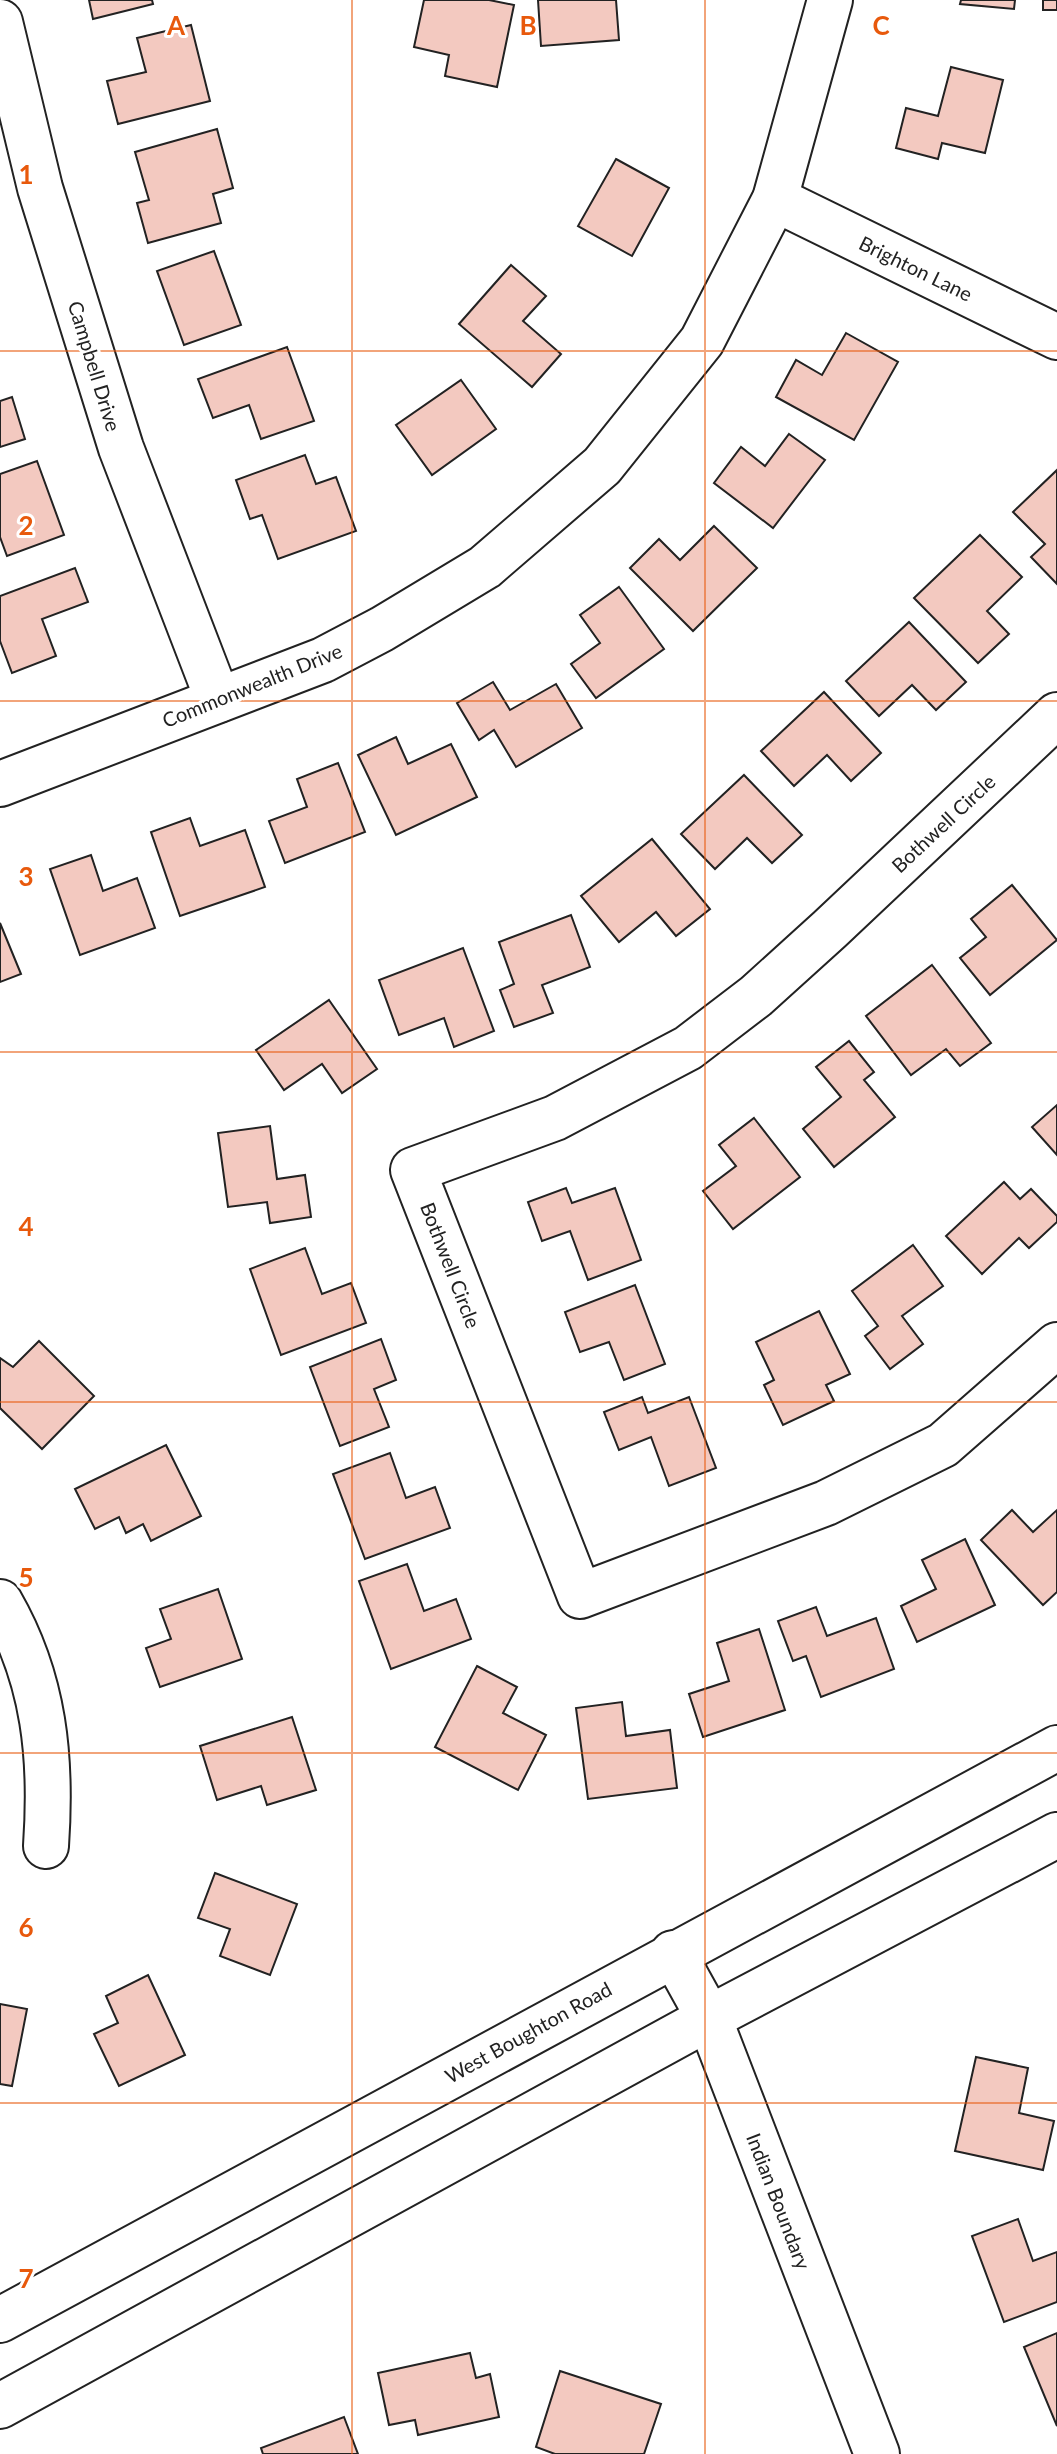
<svg xmlns="http://www.w3.org/2000/svg" width="1057" height="2454" viewBox="0 0 1057 2454" font-family="Lato,sans-serif">
	<rect width="100%" height="100%" fill="#fff"/>
	<g fill="#f3c9c0" stroke="#222" stroke-width="2">
		<path d="M89,0H152L153,4L93,19Z"/>
		<path d="M424,0H489L514,5L497,87L445,76L449,55L414,47Z"/>
		<path d="M538,0H616L619,40L541,46Z"/>
		<path d="M961,0H1015L1014,9L960,4Z"/>
		<rect x="1043" y="0" width="14" height="10"/>
		<path d="M191,25L210,101L118,124L107,81L146,72L137,38Z"/>
		<path d="M951,67L1003,80L985,153L942,143L938,159L896,148L906,108L938,116Z"/>
		<path d="M217,129L233,188L213,194L221,223L148,243L137,203L149,200L135,152Z"/>
		<path d="M616,159L669,188L632,256L578,226Z"/>
		<path d="M214,251L241,325L184,345L157,271Z"/>
		<path d="M511,265L546,296L523,321L561,354L532,387L459,324Z"/>
		<path d="M846,333L898,362L854,440L776,397L796,360L822,375Z"/>
		<path d="M287,347L314,421L261,439L249,405L213,418L198,379Z"/>
		<path d="M461,380L496,429L432,475L396,425Z"/>
		<path d="M12,397L25,439L0,447V401Z"/>
		<path d="M789,434L825,460L773,528L714,483L741,447L765,466Z"/>
		<path d="M305,455L316,484L336,477L356,531L278,559L262,515L250,519L236,480Z"/>
		<path d="M37,461L64,535L7,556L0,537V474Z"/>
		<path d="M1057,470V584L1031,557L1045,544L1013,512Z"/>
		<path d="M714,526L757,568L693,631L630,568L659,539L680,560Z"/>
		<path d="M980,535L1022,577L987,611L1009,634L978,663L914,598Z"/>
		<path d="M75,568L88,602L42,619L56,656L12,673L0,641V596Z"/>
		<path d="M619,587L664,649L596,698L571,664L600,643L580,615Z"/>
		<path d="M909,622L966,682L936,710L912,685L879,716L846,681Z"/>
		<path d="M493,682L510,710L556,684L582,728L516,767L494,730L479,740L457,703Z"/>
		<path d="M824,692L881,753L851,781L827,755L794,786L761,751Z"/>
		<path d="M396,737L408,764L451,744L477,797L396,835L358,755Z"/>
		<path d="M338,763L365,832L285,863L269,821L307,807L297,779Z"/>
		<path d="M744,775L802,835L772,863L747,838L715,869L681,834Z"/>
		<path d="M190,818L200,846L245,830L265,887L180,916L151,832Z"/>
		<path d="M652,839L710,909L676,936L656,912L619,942L581,896Z"/>
		<path d="M91,855L103,891L137,878L155,928L80,955L50,869Z"/>
		<path d="M1012,885L1057,940L990,995L960,958L986,937L971,919Z"/>
		<path d="M571,915L590,967L542,985L553,1013L514,1027L500,990L514,984L499,942Z"/>
		<path d="M0,923L21,974L0,982Z"/>
		<path d="M463,948L494,1031L454,1047L444,1018L399,1035L379,980Z"/>
		<path d="M932,965L991,1043L960,1066L946,1049L911,1075L866,1016Z"/>
		<path d="M329,1000L377,1069L342,1093L322,1064L284,1090L256,1050Z"/>
		<path d="M849,1041L874,1072L864,1080L895,1117L834,1167L803,1129L841,1097L816,1067Z"/>
		<path d="M1057,1105V1155L1032,1127Z"/>
		<path d="M754,1118L800,1177L733,1229L703,1191L736,1166L719,1145Z"/>
		<path d="M270,1126L277,1179L305,1175L311,1217L270,1223L267,1202L228,1207L218,1133Z"/>
		<path d="M1004,1182L1020,1199L1031,1189L1057,1216V1222L1029,1248L1019,1238L982,1274L946,1236Z"/>
		<path d="M566,1188L572,1203L615,1188L641,1260L588,1280L570,1231L542,1241L528,1202Z"/>
		<path d="M913,1245L943,1286L902,1316L923,1344L890,1369L865,1336L878,1326L852,1291Z"/>
		<path d="M305,1248L322,1294L351,1283L366,1323L281,1355L250,1269Z"/>
		<path d="M635,1285L665,1364L624,1380L609,1342L580,1352L565,1312Z"/>
		<path d="M819,1311L850,1374L826,1385L834,1401L783,1425L764,1385L774,1380L756,1342Z"/>
		<path d="M381,1339L396,1380L374,1389L389,1427L340,1446L310,1367Z"/>
		<path d="M39,1341L94,1396L42,1449L0,1408V1358L13,1367Z"/>
		<path d="M642,1397L648,1413L689,1397L716,1468L669,1486L651,1437L619,1450L604,1412Z"/>
		<path d="M166,1445L201,1516L151,1541L143,1524L126,1533L119,1517L95,1529L75,1489Z"/>
		<path d="M390,1453L406,1498L435,1487L450,1528L365,1559L333,1474Z"/>
		<path d="M1012,1510L1033,1532L1057,1510V1592L1043,1605L981,1540Z"/>
		<path d="M965,1539L995,1605L917,1642L901,1606L936,1589L922,1560Z"/>
		<path d="M407,1564L424,1611L456,1599L471,1639L391,1669L359,1581Z"/>
		<path d="M218,1589L242,1659L160,1687L146,1648L171,1639L160,1609Z"/>
		<path d="M816,1607L827,1636L876,1618L894,1669L821,1697L806,1656L793,1661L778,1621Z"/>
		<path d="M759,1629L785,1710L703,1737L689,1694L729,1681L717,1643Z"/>
		<path d="M477,1666L517,1687L503,1713L546,1735L518,1790L435,1747Z"/>
		<path d="M622,1702L626,1736L670,1730L677,1788L588,1799L576,1708Z"/>
		<path d="M292,1717L316,1790L267,1805L261,1786L217,1800L200,1746Z"/>
		<path d="M215,1873L297,1904L270,1975L220,1956L230,1929L198,1918Z"/>
		<path d="M148,1975L185,2055L119,2086L94,2034L118,2023L106,1996Z"/>
		<path d="M0,2004L27,2009L12,2086L0,2084Z"/>
		<path d="M976,2057L1028,2068L1019,2113L1054,2121L1043,2170L955,2151Z"/>
		<path d="M1018,2219L1033,2261L1057,2252V2302L1004,2322L972,2236Z"/>
		<path d="M1057,2333V2426L1024,2347Z"/>
		<path d="M470,2353L476,2378L490,2374L499,2417L418,2435L415,2420L389,2425L378,2373Z"/>
		<path d="M560,2371L661,2404L644,2454H555L536,2447Z"/>
		<path d="M344,2417L358,2454H263L261,2448Z"/>
	</g>
	<g fill="none" stroke-linecap="round" stroke-linejoin="round">
		<g stroke="#222" stroke-width="48">
			<g id="minor">
				<path d="M0,22L40,188L121,448L218,700"/>
				<path d="M775,199L1057,337"/>
				<path d="M1057,715L830,929L756,996L688,1048L555,1118L413,1170L580,1596L826,1503L943,1445L1057,1345"/>
				<path d="M0,784L323,660L382,629L485,567L602,466L702,341L775,199L830,0"/>
				<path d="M0,1602C45,1680 52,1759 46,1846"/>
				<path d="M673,1953L709,2018L877,2454"/>
			</g>
		</g>
		<g stroke="#222" stroke-width="48">
			<g id="major">
				<path d="M0,2320L1057,1748"/>
				<path d="M0,2406L709,2018L1057,1835"/>
			</g>
		</g>
		<use href="#minor" stroke="#fff" stroke-width="44"/>
		<use href="#major" stroke="#fff" stroke-width="44"/>
	</g>
	<path fill="none" stroke="#e8590c" stroke-width="2" stroke-opacity="0.55" d="M352,0V2454M705,0V2454M0,351H1057M0,701H1057M0,1052H1057M0,1402H1057M0,1753H1057M0,2103H1057"/>
	<g text-anchor="middle" dominant-baseline="central" stroke-width="6" stroke-linejoin="round" paint-order="stroke">
		<g font-size="20" fill="#222" stroke="#fff">
			<text transform="translate(916 268) rotate(26)">Brighton Lane</text>
			<text transform="translate(95 366) rotate(73)">Campbell Drive</text>
			<text transform="translate(252 685) rotate(-22)">Commonwealth Drive</text>
			<text transform="translate(943 823) rotate(-43)">Bothwell Circle</text>
			<text transform="translate(451 1265) rotate(69)">Bothwell Circle</text>
			<text transform="translate(528 2032) rotate(-29)">West Boughton Road</text>
			<text transform="translate(779 2201) rotate(69)">Indian Boundary</text>
		</g>
	</g>
	<g font-size="26" text-anchor="middle" font-weight="bold" fill="#e8590c" stroke="#fff" stroke-width="6" stroke-linejoin="round" paint-order="stroke">
		<text x="176" y="35">A</text>
		<text x="528" y="35">B</text>
		<text x="881" y="35">C</text>
		<text x="26" y="184">1</text>
		<text x="26" y="535">2</text>
		<text x="26" y="886">3</text>
		<text x="26" y="1236">4</text>
		<text x="26" y="1587">5</text>
		<text x="26" y="1937">6</text>
		<text x="26" y="2288">7</text>
	</g>
</svg>
